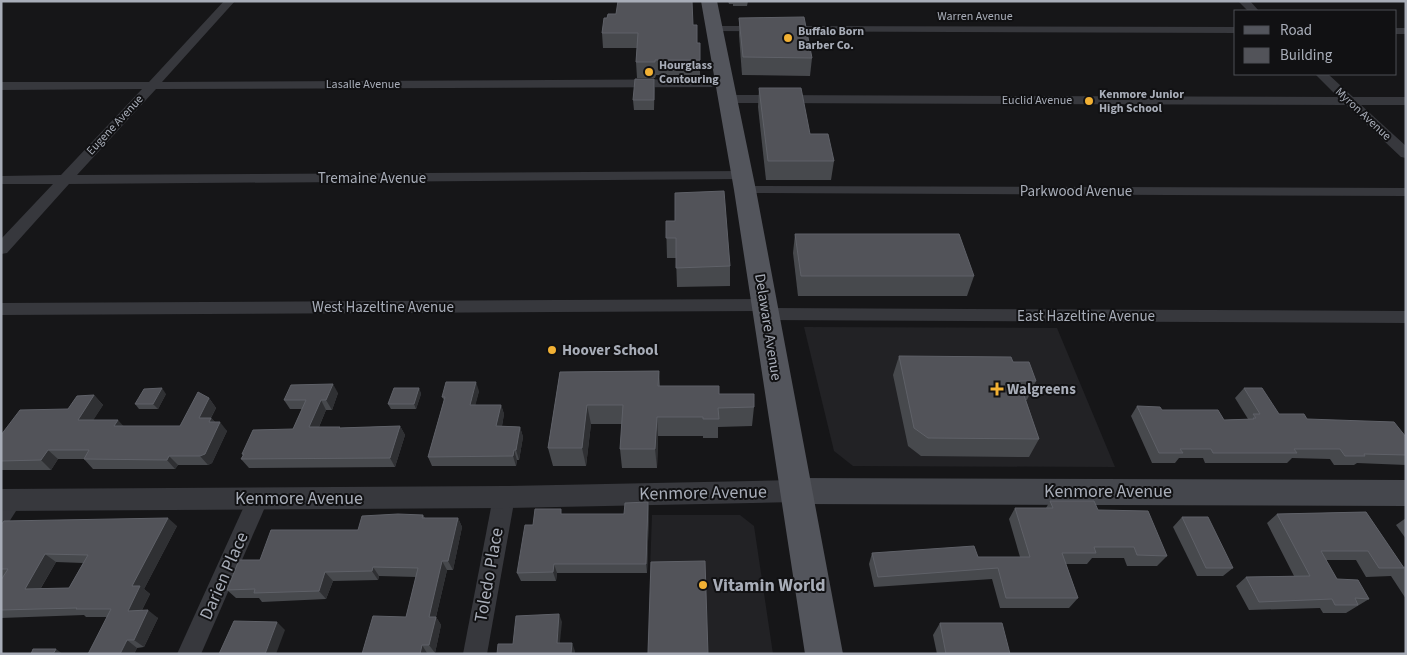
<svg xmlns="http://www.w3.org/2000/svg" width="1407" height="655" viewBox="0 0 1407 655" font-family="'Source Sans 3',sans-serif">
	<rect width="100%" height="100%" fill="#161618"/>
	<g fill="#222225">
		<path d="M804,327L1057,328L1115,467L853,466L834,451Z"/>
		<path d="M652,515H740L754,526L773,654H647Z"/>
	</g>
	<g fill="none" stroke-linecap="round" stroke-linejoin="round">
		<g fill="#37383d" fill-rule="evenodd">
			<path d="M224,1H235L162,82L726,79L732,83L726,87L156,89L77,175L743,171L748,172L750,175L748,178L743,179L69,184L7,253L1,254V239L53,184H1V176L61,175L142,89L1,90V82H149Z"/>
			<path d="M1238,1H1250L1259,11H1248Z"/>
			<path d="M715,26L1236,27V33L711,31L709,29L711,27Z"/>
			<rect x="1396" y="28" width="10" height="6"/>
			<path d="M1315,74H1328L1353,97H1406V105H1361L1406,146V158L1401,157L1346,105L729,103L723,99L729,95L1338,97Z"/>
			<path d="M745,186L1406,188V196L740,193L738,190L740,187Z"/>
			<path d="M765,299L771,301L774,305L772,308L1406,311V323L766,320L760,318L757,314L759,311L1,315V303Z"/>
			<path d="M504,488L511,490L515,497L487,654H463L493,497L497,490Z"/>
			<path d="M258,489L265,491L269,498L201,654H177L251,491Z"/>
			<path d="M12,491L19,493L23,500L9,522L1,525C1,510 0,496 12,491Z"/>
		</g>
		<path fill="#37383d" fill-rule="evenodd" d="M795,480L804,483L808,491L804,499L795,502L504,508L1,511V489L504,486Z"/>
		<path fill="#45474d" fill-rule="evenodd" d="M795,478L1406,480V506L795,504L784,500L780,491L784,482Z"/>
		<path fill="#53555c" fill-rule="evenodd" d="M701,1H717L756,190L843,654H805L734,190Z"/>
	</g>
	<g fill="#47494d" fill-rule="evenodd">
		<path d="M728,1H748L747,6H733V4H729Z"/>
		<path d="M616,14L693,25L697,43H700V75H656L655,78H637L636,62L637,48H603L602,33L607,18Z"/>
		<path d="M739,18L812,58L810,76L742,75L739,35Z"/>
		<path d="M654,79V110H634L633,100Z"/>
		<path d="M759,88L810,134L834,161L831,180H766L758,107Z"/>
		<path d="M666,221L730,266V286L677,287L676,258H667Z"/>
		<path d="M795,234L974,276L967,296H798L793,253Z"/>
		<path d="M899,356L1013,362L1036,381L1027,400H1026L1039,439L1029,457L921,456L908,446L893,375Z"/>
		<path d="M659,371L660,386L719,394L754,407L752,426L718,427V438H703V436H658L657,468H622L620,449L622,424H591L586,466H553L548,448L560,372Z"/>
		<path d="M419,388L421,394L416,409H391L388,404Z"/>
		<path d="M1244,388L1279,414L1406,437V465L1357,463L1354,465H1334L1330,459L1292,458L1287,463H1205L1203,458H1179L1175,463H1152L1131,416L1137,406L1224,420L1248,419L1235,398Z"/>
		<path d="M479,391L475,405H501L504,414L502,426L520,427L523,437L519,460H517L516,466H432L428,457L444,400L442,397Z"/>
		<path d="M338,393L332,410H326L319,427H340V428L400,426L405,435L395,467L249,468L241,459L243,456L242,454L293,429L302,409H290L284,400Z"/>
		<path d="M166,394L158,409H139L135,404Z"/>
		<path d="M94,395L103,405L93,420L124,426H180L209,398L216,408L211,418L215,422L227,431L212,463L208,465H178L175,469H93L84,459H58L51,470H1V435L68,409Z"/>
		<path d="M1050,501L1098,510L1167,556L1157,566H1127L1124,558H1092L1087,564H1066L1078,598L1069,608H1000L992,579L874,587L869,564L872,553L978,557H1020L1009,519L1015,508H1046Z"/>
		<path d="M648,502L649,511L647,573H557L556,581H521L517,573L533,525L563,514H624Z"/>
		<path d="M1366,512L1403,567L1406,566V599L1391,576L1366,577L1356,560H1326L1337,579L1369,599L1346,613H1323L1320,608L1249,610L1236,586L1246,577L1294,576L1267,523L1277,514Z"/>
		<path d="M423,515L425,518H458L462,527L453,570H447L436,617L441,625L435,653L362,654L406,617L416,577L379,576L378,580L333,581L326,599L262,602L259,598H236L227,590L260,560Z"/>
		<path d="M1182,517L1233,568L1223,576H1197L1173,527Z"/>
		<path d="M1406,518V539L1396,525Z"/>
		<path d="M1,525L177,526L144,589L150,594L142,610L158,618L144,647L137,648L134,654L107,617H86L84,615L1,618V580L3,577H1ZM56,562L83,563L69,588H41Z"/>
		<path d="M940,623L1010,654H937L933,635Z"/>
	</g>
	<g fill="#2f3033">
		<path d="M654,79L655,89L654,110Z"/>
		<path d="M476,382L479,391L473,415L470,405Z"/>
		<path d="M333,384L338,393L332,410L326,400Z"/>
		<path d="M162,388L166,394L158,409L153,404Z"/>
		<path d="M419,388L421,394L416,409L414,404Z"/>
		<path d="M94,395L103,405L87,430L78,420Z"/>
		<path d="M209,398L216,408L206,427L199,418Z"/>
		<path d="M321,400L326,410L315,436L309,427Z"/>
		<path d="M501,405L504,414L500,436L496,426Z"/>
		<path d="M587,405L591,424L586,466L582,448Z"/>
		<path d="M657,417L658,436L657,468L655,449Z"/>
		<path d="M211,418L218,426L220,422L227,431L212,463L208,465L200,456L209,422Z"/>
		<path d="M118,420L127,430L114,426Z"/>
		<path d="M400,426L405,435L395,467L390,458Z"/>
		<path d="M520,427L523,437L519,460L516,450Z"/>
		<path d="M48,450L58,459L51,470L41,460Z"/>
		<path d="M514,450L517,460L516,466L513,456Z"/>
		<path d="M169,456L178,465L175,469L167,460Z"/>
		<path d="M648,502L649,511L647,573L646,564Z"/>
		<path d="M168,518L177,526L144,589L150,594L138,618L128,611L132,586Z"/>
		<path d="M458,518L462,527L453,570L448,561Z"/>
		<path d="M45,554L56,562L36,596L25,589Z"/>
		<path d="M442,561L447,570L434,625L429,617Z"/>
		<path d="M554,564L557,573L556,581L553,572Z"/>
		<path d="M373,567L379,576L378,580L372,571Z"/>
		<path d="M325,572L333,581L326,599L319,591Z"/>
		<path d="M148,610L158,618L144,647L134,640Z"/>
		<path d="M559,614L562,622L559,651L557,643Z"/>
		<path d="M436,617L441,625L435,653L429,645Z"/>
		<path d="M277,622L285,630L276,654H265Z"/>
		<path d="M127,640L137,648L134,654H120Z"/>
		<path d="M572,643L575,651V654H571Z"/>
		<path d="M422,645L427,653V654H420Z"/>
		<path d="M56,649L63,654H53Z"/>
	</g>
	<g fill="#525359" stroke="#5f6168" fill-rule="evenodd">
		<path d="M618,1H692L693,25H697V43H700V60H655V62H636L638,33H602L604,18H607L608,14H616Z"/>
		<path d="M804,17L812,58L743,57L739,18Z"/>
		<path d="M635,79H654V100H633Z"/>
		<path d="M759,88H801L810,134H828L834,161H768Z"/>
		<path d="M724,191L730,266L676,268V238H666V221H675V193Z"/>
		<path d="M795,234H959L974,276H801Z"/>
		<path d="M899,356L1011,357L1013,362H1029L1036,381H1019L1039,439L928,438L914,428Z"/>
		<path d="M659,371L658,386H719V394H754V407L718,408L719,419H703V417H657L655,449H620L623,405H587L582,448H548L560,372Z"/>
		<path d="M446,382H476L470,405H501L496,426L520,427L516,450H514L513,456L428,457L445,397H442Z"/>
		<path d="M333,384L326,400H321L309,427H340L339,428L400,426L390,458L241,459L244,454H242L253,430L293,429L306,400H284L291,385Z"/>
		<path d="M162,388L153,404H135L144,389Z"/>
		<path d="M394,388H419L414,404H388Z"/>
		<path d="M1244,388H1262L1279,414H1304L1307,419L1394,422L1406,437V455L1364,454L1365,456H1345L1340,449H1294L1297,453H1213L1211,449H1180L1183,453H1159L1137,406L1160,407L1162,410H1218L1224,420L1254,419L1253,418H1256L1253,414H1260Z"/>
		<path d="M198,392L209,398L199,418H211L209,422H220L205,454L200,456H169L167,460L84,459L89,450H48L41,460L1,461V435L20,410L68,409L77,396L94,395L78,420H118L114,426H180Z"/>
		<path d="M1050,501H1094L1098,510L1148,511L1167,556L1137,555L1134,547H1094L1096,553H1062L1078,598H1006L998,568L878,577L872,553L974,546L978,557H1030L1015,508H1053Z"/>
		<path d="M648,502L646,564H554L553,572L517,573L525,525H533L535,509H561V514H624L625,503Z"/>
		<path d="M1366,512L1404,568H1379L1368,551H1321L1337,579L1358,580L1369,599L1355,598L1358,605H1335L1332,599L1259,602L1246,577L1310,576L1277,514Z"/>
		<path d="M398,514L423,515L422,518H458L448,561H442L429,617H436L429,645H422L420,654H362L373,616L406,617L418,568L373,567L372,571L325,572L319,591L254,593L255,589L227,590L239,560H260L271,530H358L362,516Z"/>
		<path d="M1182,517H1208L1233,568H1206Z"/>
		<path d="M168,518L132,586H140L128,611L148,610L134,640H127L120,654H88L111,609H76L77,608L1,610V580L8,569H1V525L4,521ZM45,554L88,555L69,588L25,589Z"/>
		<path d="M705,561L708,654H648L651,562Z"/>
		<path d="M559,614L557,643H572L571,654H497L498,644H513L516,616Z"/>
		<path d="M234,621L277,622L265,654H219Z"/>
		<path d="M940,623H1002L1010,654H946Z"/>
		<path d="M33,649H56L53,654H31Z"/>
	</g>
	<g fill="#f2b134" stroke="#111113" stroke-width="2">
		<circle cx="788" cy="38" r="5"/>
		<circle cx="649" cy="72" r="5"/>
		<circle cx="1089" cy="101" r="5"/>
		<circle cx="552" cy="350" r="5"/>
		<path d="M994.5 381.5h5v5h5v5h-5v5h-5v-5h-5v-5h5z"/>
		<circle cx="703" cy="585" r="5"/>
	</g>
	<g text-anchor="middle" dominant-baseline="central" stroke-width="4" stroke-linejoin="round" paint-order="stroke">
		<g font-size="12" fill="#a8adb8" stroke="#111113">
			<text x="975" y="16">Warren Avenue</text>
			<text x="363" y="84">Lasalle Avenue</text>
			<text x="1037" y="100">Euclid Avenue</text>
			<text transform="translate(1363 114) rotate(43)">Myron Avenue</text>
			<text transform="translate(115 125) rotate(-47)">Eugene Avenue</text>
		</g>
		<g font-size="12" font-weight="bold" fill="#a8adb8" stroke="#111113" text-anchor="start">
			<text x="798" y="31">Buffalo Born<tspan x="798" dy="14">Barber Co.</tspan></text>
			<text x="659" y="65">Hourglass<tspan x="659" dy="14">Contouring</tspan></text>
			<text x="1099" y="94">Kenmore Junior<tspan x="1099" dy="14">High School</tspan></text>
		</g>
		<g font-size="15" fill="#a8adb8" stroke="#111113">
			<text x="372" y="178">Tremaine Avenue</text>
			<text x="1076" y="191">Parkwood Avenue</text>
			<text x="383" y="307">West Hazeltine Avenue</text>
			<text x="1086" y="316">East Hazeltine Avenue</text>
			<text transform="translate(768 327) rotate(81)">Delaware Avenue</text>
		</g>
		<g font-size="15" font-weight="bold" fill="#a8adb8" stroke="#111113" text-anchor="start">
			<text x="562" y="350">Hoover School</text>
			<text x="1007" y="389">Walgreens</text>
		</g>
		<g font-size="18" fill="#a8adb8" stroke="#111113">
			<text x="1108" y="491">Kenmore Avenue</text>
			<text transform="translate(703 493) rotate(-1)">Kenmore Avenue</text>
			<text x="299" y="498">Kenmore Avenue</text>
			<text transform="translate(489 575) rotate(-80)">Toledo Place</text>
			<text transform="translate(224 576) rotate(-66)">Darien Place</text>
		</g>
		<g font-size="18" font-weight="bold" fill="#a8adb8" stroke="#111113" text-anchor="start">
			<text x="713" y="585">Vitamin World</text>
		</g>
	</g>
	<rect width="1407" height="655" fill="none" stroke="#a8adb8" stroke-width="5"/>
	<rect x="1234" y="10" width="162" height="65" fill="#111113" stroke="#4d4f55"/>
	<rect x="1244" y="26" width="25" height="8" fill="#53555c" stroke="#4d4f55"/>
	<text x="1280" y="35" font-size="15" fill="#a8adb8">Road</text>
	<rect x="1244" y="48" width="25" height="15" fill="#525359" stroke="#4d4f55"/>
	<text x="1280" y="60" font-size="15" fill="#a8adb8">Building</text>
</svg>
